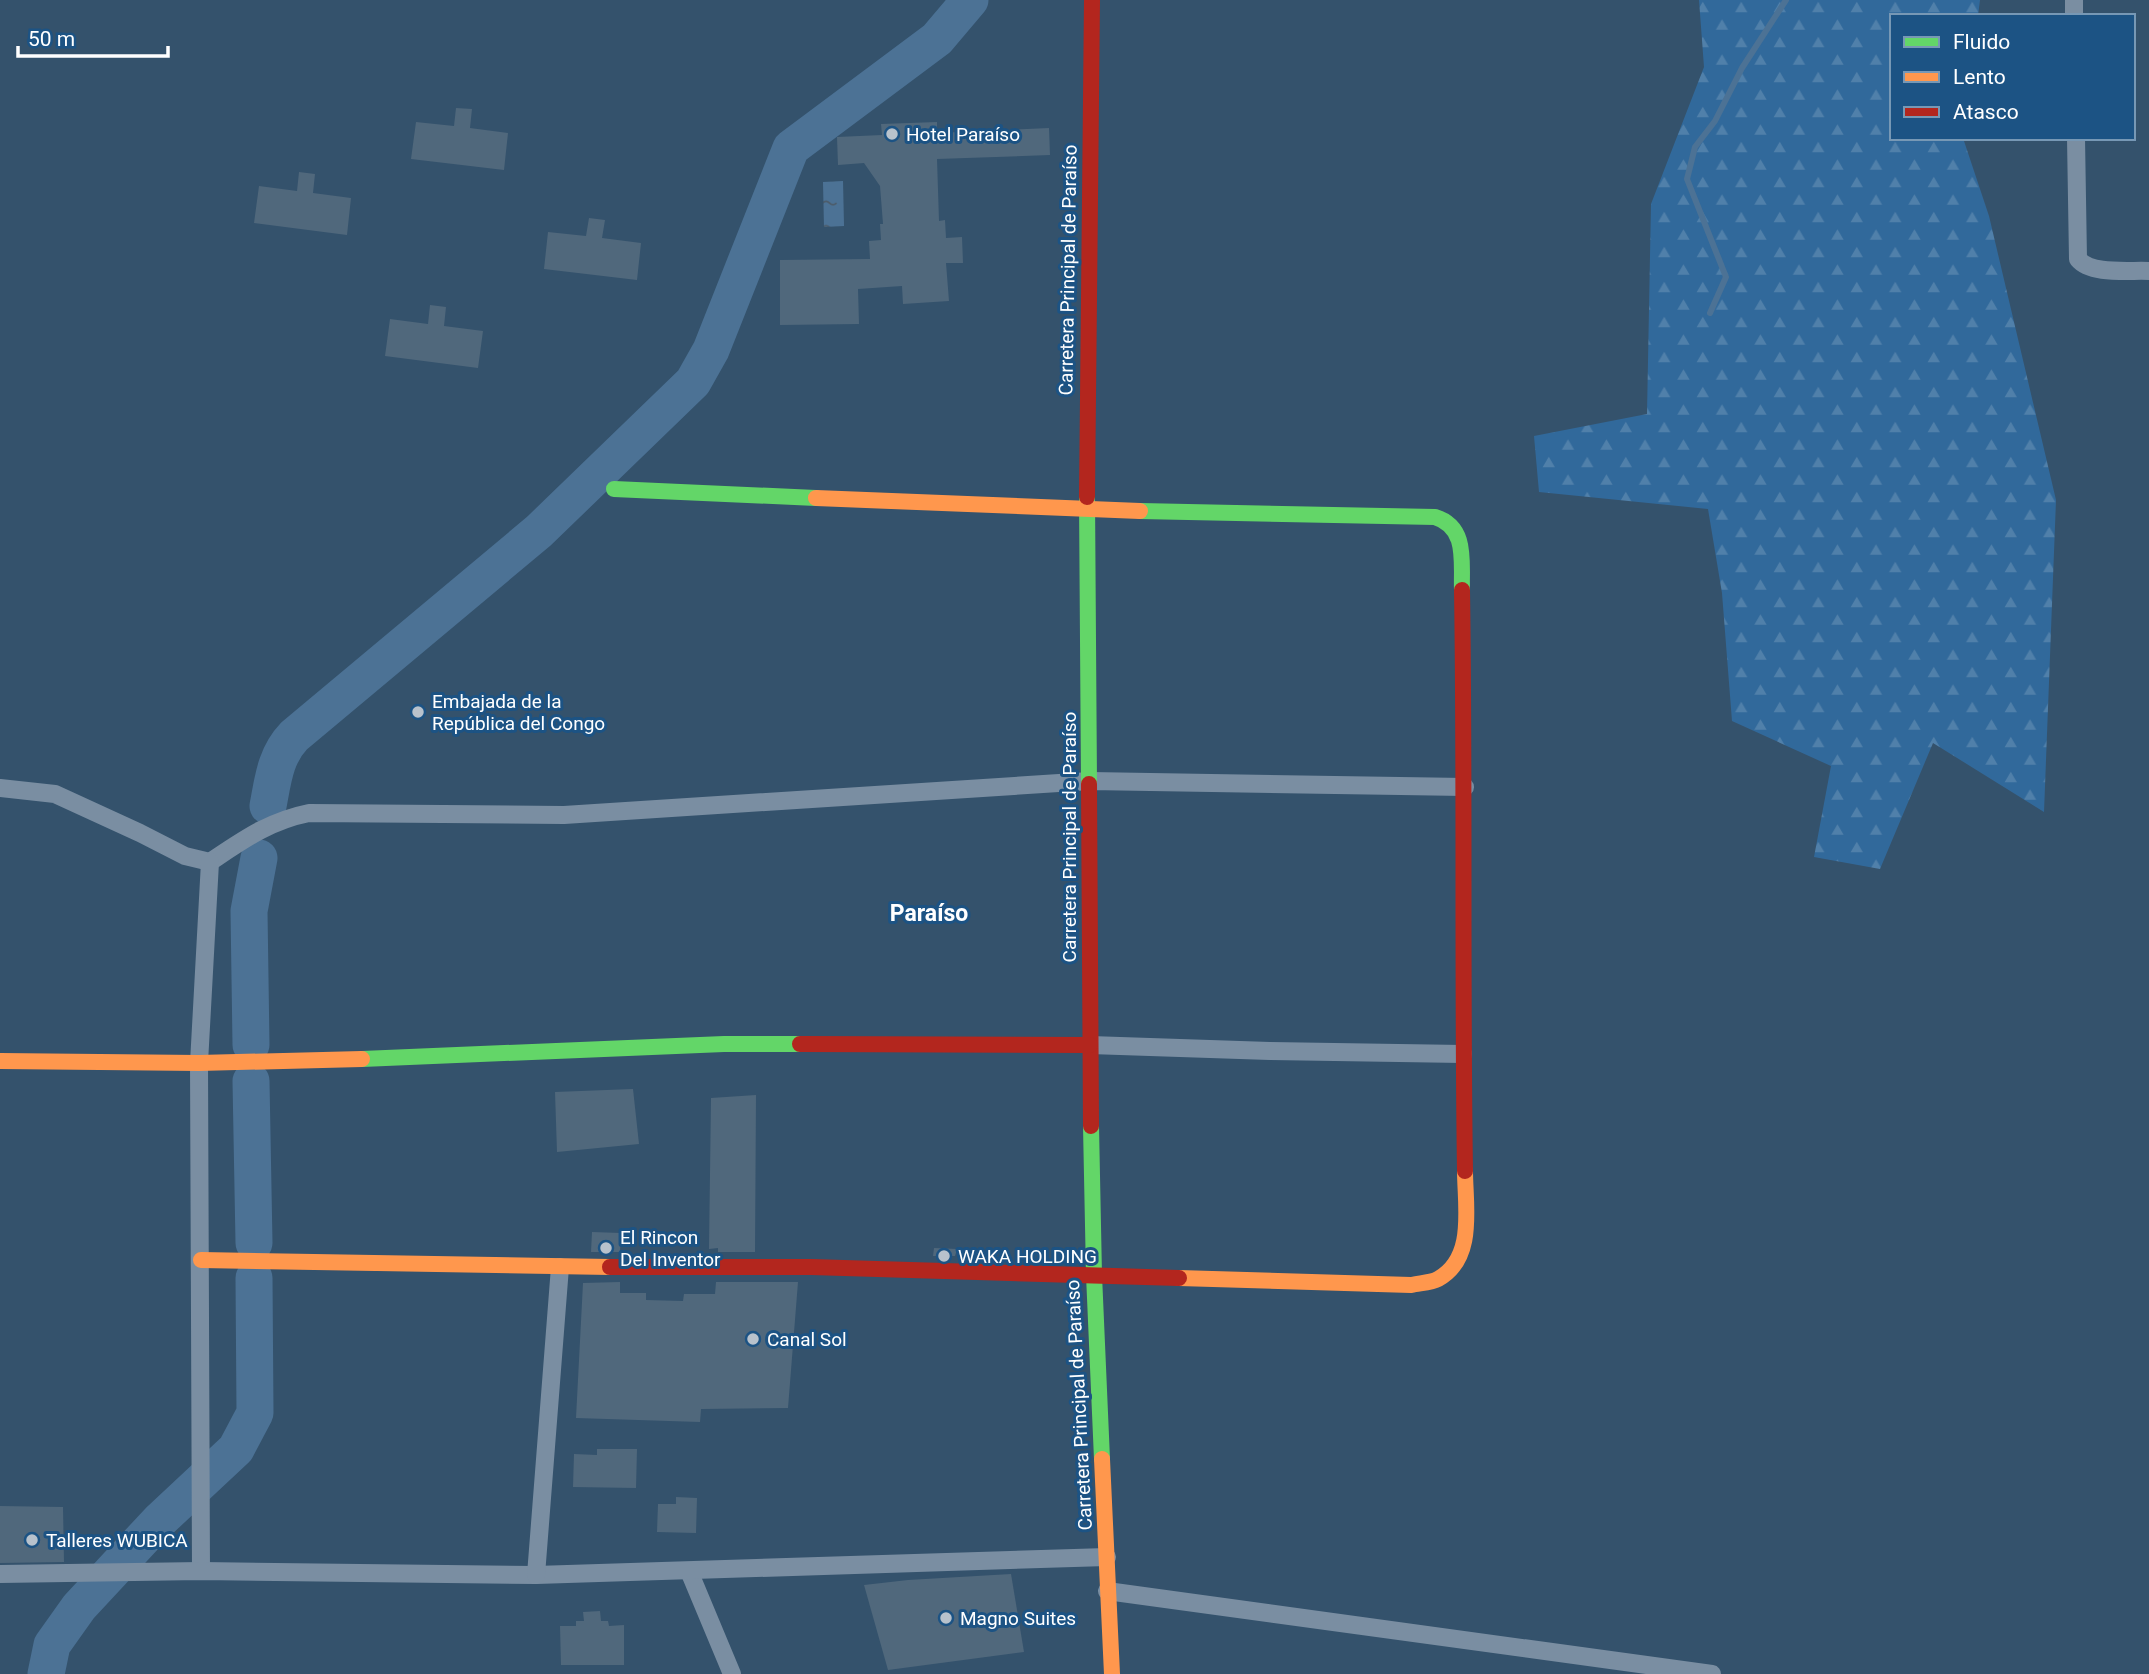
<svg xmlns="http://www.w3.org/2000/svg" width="2149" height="1674" viewBox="0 0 2149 1674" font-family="Roboto,sans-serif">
	<defs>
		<pattern id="forest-firs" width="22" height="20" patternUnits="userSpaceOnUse" patternTransform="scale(1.75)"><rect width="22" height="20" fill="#31699b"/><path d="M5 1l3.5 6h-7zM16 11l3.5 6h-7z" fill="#5080aa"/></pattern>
		<pattern id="water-ripples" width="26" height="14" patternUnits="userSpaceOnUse" patternTransform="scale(1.75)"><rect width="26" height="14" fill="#4c7295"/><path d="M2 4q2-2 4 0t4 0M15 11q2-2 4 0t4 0" fill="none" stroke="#4c5b69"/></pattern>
	</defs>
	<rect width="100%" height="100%" fill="#34526c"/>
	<path fill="url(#forest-firs)" d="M1699,0H1980L1978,16H1892V138H1963L1989,216L2056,500L2044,812L1933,743L1880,869L1814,857L1831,766L1732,721L1722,593L1708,509L1539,492L1534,436L1647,414L1651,204L1704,67Z"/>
	<path fill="url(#water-ripples)" d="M843,181L844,226L824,227L823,182Z"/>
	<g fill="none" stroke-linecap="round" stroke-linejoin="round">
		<path stroke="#4c7295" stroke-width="6" d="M1710,313L1726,277L1687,179L1695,147L1715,121L1742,68L1786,0"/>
		<g stroke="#4c7295" stroke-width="37">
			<path d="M268,806C273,780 275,756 294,736L539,531L693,382L711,350L791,148L937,39L970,0"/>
			<path d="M251,1045L249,911L259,858"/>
			<path d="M251,1081L254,1243"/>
			<path d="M46,1674L52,1645L79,1607L159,1521L236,1449L255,1413L254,1278"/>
		</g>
	</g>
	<g fill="#50687c">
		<path d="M456,108L472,109L470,128L508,133L504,170L411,159L416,122L454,126Z"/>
		<path d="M937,122V133L1049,128L1050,155L937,159L939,221L945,220L946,238L962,237L963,263H946L949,301L903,304L902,286L858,289L859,324L780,325V260L870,259L869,241L881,240L880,224H883L880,186L864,163L838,165L837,137L882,135L881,124Z"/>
		<path d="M299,172L315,174L313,193L351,198L347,235L254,223L259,186L297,191Z"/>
		<path d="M589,218L605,220L602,238L641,243L637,280L544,269L548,232L586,236Z"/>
		<path d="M430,305L446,307L444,326L483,331L478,368L385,356L390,319L428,324Z"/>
		<path d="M633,1089L639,1144L557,1152L555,1092Z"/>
		<path d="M756,1095L755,1252H718V1248L709,1249L711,1098Z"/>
		<path d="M592,1232L621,1233L620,1252H591Z"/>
		<path d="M934,1248L957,1249L955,1256H933Z"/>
		<path d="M620,1282V1293H646V1300L683,1301L684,1294H715L716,1282H798L788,1408L701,1409L700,1422L576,1418L583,1283Z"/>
		<path d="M597,1449H637L636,1488L573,1487L574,1454L597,1455Z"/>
		<path d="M676,1497L697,1498L696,1533L657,1532L658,1504H676Z"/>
		<path d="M0,1506L63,1507L64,1562L0,1563Z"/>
		<path d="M1011,1574L1024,1652L888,1670L864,1585L908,1580Z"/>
		<path d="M600,1611L601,1621H608L609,1626L624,1625V1665H561L560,1626H576V1621H584L583,1612Z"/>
	</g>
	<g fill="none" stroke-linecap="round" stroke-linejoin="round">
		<g stroke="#7a8ea2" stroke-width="18">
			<path d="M2074,0V16"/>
			<path d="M2076,138L2078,259C2091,275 2129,270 2149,271"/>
			<path d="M0,788L55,794L140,833L185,856L210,862C243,840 269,821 309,813L564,815L1090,781L1465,787"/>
			<path d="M1090,1045L1270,1051L1463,1054"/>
			<path d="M201,1571L199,1063L210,862"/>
			<path d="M689,1571L732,1674"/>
			<path d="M0,1574L201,1571L536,1575L1107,1557"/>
			<path d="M536,1575L560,1267"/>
			<path d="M1107,1591L1712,1674"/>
		</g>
		<g stroke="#63d668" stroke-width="16">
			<path d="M614,489L816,498"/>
			<path d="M1087,497L1089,784"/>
			<path d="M1140,511L1435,517C1468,527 1461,562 1462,590"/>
			<path d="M362,1059L724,1044H800"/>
			<path d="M1091,1126L1094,1275L1102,1459"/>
		</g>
		<g stroke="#ff974d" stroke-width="16">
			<path d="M816,498L1140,511"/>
			<path d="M0,1061L199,1063L362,1059"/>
			<path d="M201,1260L610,1267"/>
			<path d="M1179,1278L1411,1285C1419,1283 1431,1283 1438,1279C1476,1258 1465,1206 1465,1171"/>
			<path d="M1102,1459L1112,1674"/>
		</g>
		<g stroke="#b3261e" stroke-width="16">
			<path d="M1087,497L1092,0"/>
			<path d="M1462,590C1465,784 1462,978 1465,1171"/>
			<path d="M1089,784L1091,1126"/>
			<path d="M800,1044L1090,1045"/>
			<path d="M610,1267H811L1179,1278"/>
		</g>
	</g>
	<g fill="#b8c2cc" stroke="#1c5384" stroke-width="2.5">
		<circle cx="892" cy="134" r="7"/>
		<circle cx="418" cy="712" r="7"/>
		<circle cx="606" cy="1248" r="7"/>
		<circle cx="944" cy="1256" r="7"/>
		<circle cx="753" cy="1339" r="7"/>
		<circle cx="32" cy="1540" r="7"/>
		<circle cx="946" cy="1618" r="7"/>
	</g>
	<g text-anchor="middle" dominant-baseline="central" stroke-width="6" stroke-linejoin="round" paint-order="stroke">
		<g font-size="19" fill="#fff" stroke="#1c5384" text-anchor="start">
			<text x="906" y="134">Hotel Paraíso</text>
			<text x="432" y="701">Embajada de la<tspan x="432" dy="22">República del Congo</tspan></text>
			<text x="620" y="1237">El Rincon<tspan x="620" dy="22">Del Inventor</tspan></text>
			<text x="958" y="1256">WAKA HOLDING</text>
			<text x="767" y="1339">Canal Sol</text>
			<text x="46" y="1540">Talleres WUBICA</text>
			<text x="960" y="1618">Magno Suites</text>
		</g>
		<g font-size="19" fill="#fff" stroke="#1c5384">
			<text transform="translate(1068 270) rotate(-89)">Carretera Principal de Paraíso</text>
			<text transform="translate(1069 837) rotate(-90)">Carretera Principal de Paraíso</text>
			<text transform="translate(1079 1405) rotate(-93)">Carretera Principal de Paraíso</text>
		</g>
		<g font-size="23" font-weight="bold" fill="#fff" stroke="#1c5384">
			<text x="929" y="913">Paraíso</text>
		</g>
	</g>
	<rect x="1890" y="14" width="245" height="126" fill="#1c5384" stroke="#7798b5" stroke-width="2"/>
	<rect x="1904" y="37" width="35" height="10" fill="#63d668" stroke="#7798b5" stroke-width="2"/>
	<text x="1953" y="49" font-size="21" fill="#ffffff">Fluido</text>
	<rect x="1904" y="72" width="35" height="10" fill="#ff974d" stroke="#7798b5" stroke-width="2"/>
	<text x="1953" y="84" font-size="21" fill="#ffffff">Lento</text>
	<rect x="1904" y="107" width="35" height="10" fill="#b3261e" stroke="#7798b5" stroke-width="2"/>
	<text x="1953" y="119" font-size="21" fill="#ffffff">Atasco</text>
	<path d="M18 46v10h150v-10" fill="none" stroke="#ffffff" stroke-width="3.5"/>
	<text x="28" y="46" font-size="21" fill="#ffffff" stroke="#1c5384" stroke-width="5" paint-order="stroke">50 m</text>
</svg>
